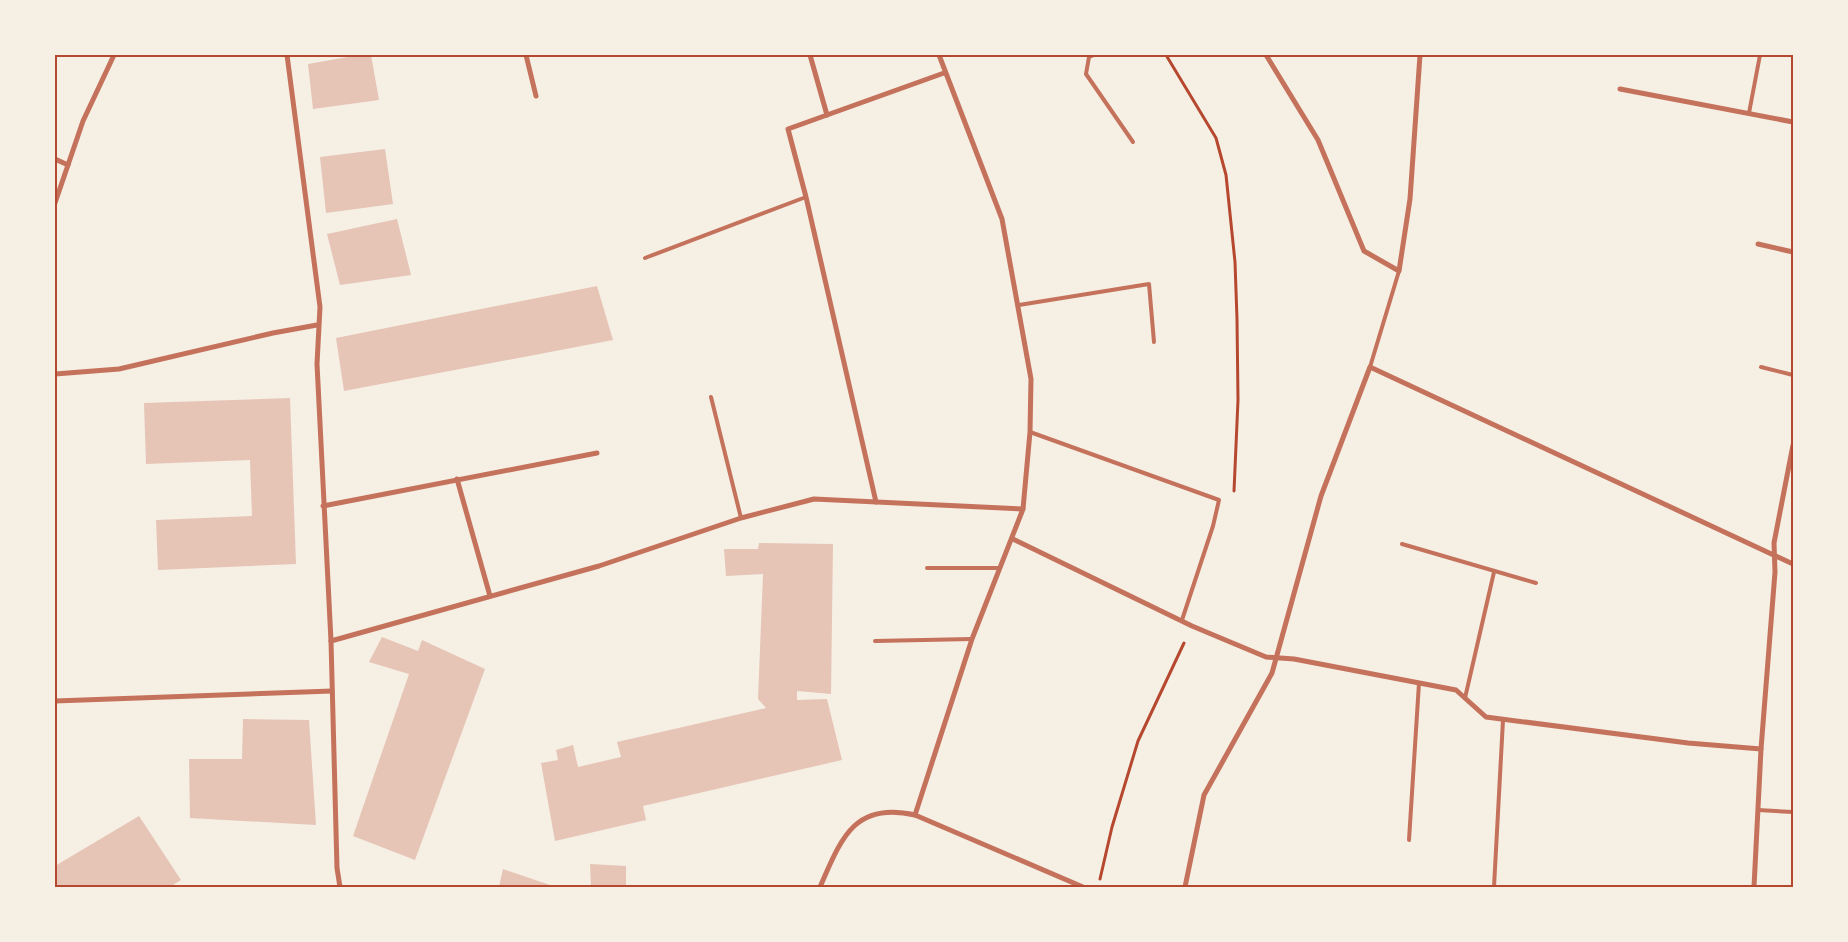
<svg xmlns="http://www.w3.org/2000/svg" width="1848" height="942" viewBox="0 0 1848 942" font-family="Montserrat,sans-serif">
	<rect width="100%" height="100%" fill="#f6efe4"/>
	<g fill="#e6c5b7">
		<path d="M359,55H371L379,100L313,109L308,64Z"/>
		<path d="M385,149L393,204L326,213L320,157Z"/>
		<path d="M397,219L411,275L340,285L327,234Z"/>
		<path d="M597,286L613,340L344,391L336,338Z"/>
		<path d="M290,398L296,564L158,570L156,520L252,516L250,460L146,464L144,403Z"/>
		<path d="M759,543L833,544L831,694L797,691V700L827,699L842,760L643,806L646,820L555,841L541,763L558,760L556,750L573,745L578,767L621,757L617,742L766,708L758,699L763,574L726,576L724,549H758Z"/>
		<path d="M382,637L418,651L422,640L485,669L415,860L353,836L409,674L369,662Z"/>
		<path d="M243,719L309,720L316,825L190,818L189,759H242Z"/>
		<path d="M139,816L181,880L170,887H55V866Z"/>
		<path d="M590,864L626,866V887H591Z"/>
		<path d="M503,869L556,887H499Z"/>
	</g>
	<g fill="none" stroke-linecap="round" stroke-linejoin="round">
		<g stroke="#b5482f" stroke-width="3">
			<path d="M1166,55L1216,138L1226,175L1235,262L1237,319L1238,400L1234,491"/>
			<path d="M1100,879L1112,827L1138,741L1184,643"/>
		</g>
		<g stroke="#c5725c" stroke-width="4">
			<path d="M1094,55L1089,57L1086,74L1133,142"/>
			<path d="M1749,113L1760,55"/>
			<path d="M645,258L806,197"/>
			<path d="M1019,305L1149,284L1154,342"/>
			<path d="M1370,367L1399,271"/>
			<path d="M1761,367L1793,375"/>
			<path d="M711,397L741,518"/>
			<path d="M1030,432L1219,500L1213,526L1182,620"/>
			<path d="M1402,544L1536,583"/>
			<path d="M927,568H999"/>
			<path d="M875,641L972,639"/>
			<path d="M1465,698L1494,572"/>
			<path d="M1758,810L1793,812"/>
			<path d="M1409,840L1419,683"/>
			<path d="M1494,887L1503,720"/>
		</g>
		<g stroke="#c5725c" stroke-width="5">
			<path d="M287,55L320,307L317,364L331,641L337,868L340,887"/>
			<path d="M526,55L536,96"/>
			<path d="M810,55L827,115"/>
			<path d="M1266,55L1318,140L1364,251L1399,271L1410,199L1420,55"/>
			<path d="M1620,89L1793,122"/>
			<path d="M55,159L68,165"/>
			<path d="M55,203L83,121L114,55"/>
			<path d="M1758,244L1793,252"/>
			<path d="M55,374L119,369L273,333L317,325"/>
			<path d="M457,479L490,596"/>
			<path d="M876,502L806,197L788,129L944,73"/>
			<path d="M323,506L597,453"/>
			<path d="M1013,539L1192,626L1266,657L1294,659L1456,690L1486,717L1688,743L1761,749"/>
			<path d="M331,641L599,566L741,518L814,499L1023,509"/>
			<path d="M55,701L332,691"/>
			<path d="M915,815L972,639L1023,509L1030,432L1031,379L1002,219L939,55"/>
			<path d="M820,887C841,839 854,801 915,815L1083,887"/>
			<path d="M1185,887L1204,795L1272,673L1321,496L1370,367L1793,564"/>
			<path d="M1754,887L1761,749L1775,572L1774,543L1793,445"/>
		</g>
	</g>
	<rect width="1848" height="942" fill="none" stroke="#f6efe4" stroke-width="112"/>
	<rect x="56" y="56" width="1736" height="830" fill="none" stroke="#b5482f" stroke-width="2"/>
</svg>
